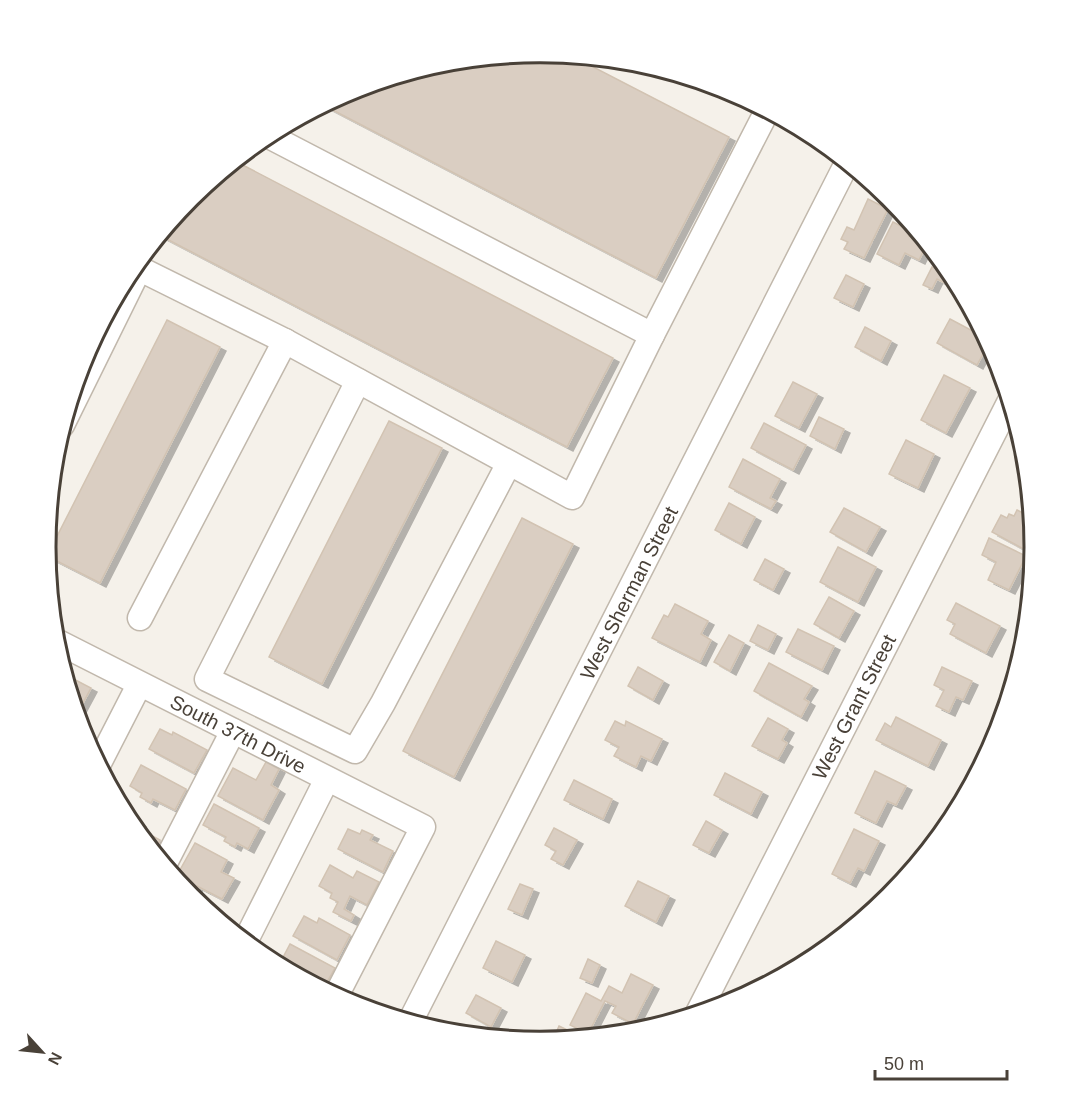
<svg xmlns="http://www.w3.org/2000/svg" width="1079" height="1094" viewBox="0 0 1079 1094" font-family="Helvetica,sans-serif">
	<defs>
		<filter id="shadow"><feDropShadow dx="6" dy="4" stdDeviation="0" flood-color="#0004"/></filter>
	</defs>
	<rect width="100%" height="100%" fill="#f5f1ea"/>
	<g fill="#dacec2" stroke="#d2c3b2" stroke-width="1.5" filter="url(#shadow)">
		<path d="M540,53L572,56L729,137L656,278L323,105L351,90L443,62Z"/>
		<path d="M235,161L613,358L567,447L159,235L190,197Z"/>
		<path d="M868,199L888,209L864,258L844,249L848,242L841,239L847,227L854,230Z"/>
		<path d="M893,222L911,231L909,236L927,244L919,260L905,253L899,265L877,254Z"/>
		<path d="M932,267L953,276L949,285L937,279L932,289L923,285Z"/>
		<path d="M846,275L864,284L853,307L834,298Z"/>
		<path d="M950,319L986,338L989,343L977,365L937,343Z"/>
		<path d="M167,320L220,347L100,583L47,556Z"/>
		<path d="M865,327L891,341L881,361L855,347Z"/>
		<path d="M944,375L970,388L946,433L921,420Z"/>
		<path d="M793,382L817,394L799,428L775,416Z"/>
		<path d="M819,417L844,429L835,449L810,436Z"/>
		<path d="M389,421L442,448L322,684L269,657Z"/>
		<path d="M764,423L806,445L793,470L751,448Z"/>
		<path d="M906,440L934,454L918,488L889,474Z"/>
		<path d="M743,459L780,479L770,498L776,501L771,509L729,487Z"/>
		<path d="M729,503L755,517L741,544L715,530Z"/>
		<path d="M844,508L880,527L866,552L830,532Z"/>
		<path d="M1017,510L1031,517L1033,554L992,532L1001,515L1007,518L1009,514L1014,516Z"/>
		<path d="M522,518L573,544L454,777L403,751Z"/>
		<path d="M989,538L1026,556L1009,590L988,580L996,562L982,555Z"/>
		<path d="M838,547L876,567L858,602L820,582Z"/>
		<path d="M765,559L784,569L773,590L754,580Z"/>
		<path d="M829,597L854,611L839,638L814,624Z"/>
		<path d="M956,603L1000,626L986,653L950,634L955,624L947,620Z"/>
		<path d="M675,604L708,621L701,634L711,640L700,662L652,638L664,615L668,617Z"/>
		<path d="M758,625L776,634L768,650L750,641Z"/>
		<path d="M798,629L834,646L822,670L786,652Z"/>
		<path d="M729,635L744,643L730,671L714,662Z"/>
		<path d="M769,663L812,686L804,699L809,702L801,717L754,691Z"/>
		<path d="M638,667L663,681L653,700L628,686Z"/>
		<path d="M942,667L972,681L963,700L956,697L949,712L936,706L944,690L934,685Z"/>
		<path d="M64,674L91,688L76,716Z"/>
		<path d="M896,717L941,740L928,766L876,740L885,723L891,727Z"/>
		<path d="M768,718L788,729L782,740L787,743L778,759L752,746Z"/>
		<path d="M615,721L625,726L626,721L662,739L651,761L641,756L636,767L614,756L619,747L605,740Z"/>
		<path d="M160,729L172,735L173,732L207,750L194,773L149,749Z"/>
		<path d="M266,762L279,769L271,785L279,790L263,820L218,796L233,768L256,780Z"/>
		<path d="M141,765L186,789L175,810L153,799L151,803L140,797L142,793L130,786Z"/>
		<path d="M875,771L906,786L896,805L887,801L876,823L855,813Z"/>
		<path d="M725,773L762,792L751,814L714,795Z"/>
		<path d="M574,780L612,799L603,819L564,800Z"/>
		<path d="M214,804L259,828L248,849L237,843L235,847L224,841L226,837L203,825Z"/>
		<path d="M129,817L140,823L138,828L160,840L154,853L128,821Z"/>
		<path d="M706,821L722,830L709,853L693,845Z"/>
		<path d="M554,828L577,840L563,865L551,859L556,851L545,845Z"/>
		<path d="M348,829L360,834L362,830L373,835L370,840L393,851L383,872L338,849Z"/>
		<path d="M854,829L879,841L864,871L858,868L850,883L832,874Z"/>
		<path d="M195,843L227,860L221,872L234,878L222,899L197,886L193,894L184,889L175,879Z"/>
		<path d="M330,865L353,878L357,871L379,882L367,905L350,896L344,909L354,915L351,921L333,912L338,902L330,898L332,893L319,886Z"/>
		<path d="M638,881L669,896L656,922L625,906Z"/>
		<path d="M520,884L533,889L522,915L508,909Z"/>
		<path d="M304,916L317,923L319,918L350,935L337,960L293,936Z"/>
		<path d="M496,941L525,955L512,982L483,968Z"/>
		<path d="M290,944L335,968L323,989L279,965Z"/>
		<path d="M588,959L600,965L592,983L580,978Z"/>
		<path d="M631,974L653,985L633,1024L612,1013L616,1006L605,1001L588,1034L570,1025L586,993L601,1001L609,986L622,993Z"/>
		<path d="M476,995L501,1008L491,1027L466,1013Z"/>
		<path d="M559,1026L582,1037L553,1040Z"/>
	</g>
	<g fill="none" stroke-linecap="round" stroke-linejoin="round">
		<g stroke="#c1b8ac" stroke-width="27">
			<g id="minor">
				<path d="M267,135L652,335"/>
				<path d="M134,266L285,341L572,497L652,335L767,111"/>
				<path d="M358,381L207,679L355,751L383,703L509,463"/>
				<path d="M62,425L139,269"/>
				<path d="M140,618L285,341"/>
				<path d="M54,640L423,827L336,996"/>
				<path d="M98,765L139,685"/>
				<path d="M164,865L233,731"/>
				<path d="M245,942L327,779"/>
				<path d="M698,1013L1010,401"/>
				<path d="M410,1022L847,163"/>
			</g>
		</g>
		<use href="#minor" stroke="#fff" stroke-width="24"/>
	</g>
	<g text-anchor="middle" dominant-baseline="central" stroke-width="6" stroke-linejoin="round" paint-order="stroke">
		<g font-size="20" fill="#494138" stroke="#fff">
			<text transform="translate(629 593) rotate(-63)">West Sherman Street</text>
			<text transform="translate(854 707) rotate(-63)">West Grant Street</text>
			<text transform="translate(238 734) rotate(27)">South 37th Drive</text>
		</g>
	</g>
	<path d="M0 0H1079V1094H0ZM56 547a484 484 0 1 1 968 0a484 484 0 1 1-968 0Z" fill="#fff" fill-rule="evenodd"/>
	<path fill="none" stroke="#494138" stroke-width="3" d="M56 547a484 484 0 1 1 968 0a484 484 0 1 1-968 0Z"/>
	<g transform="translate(42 1052) rotate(117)" stroke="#ffffff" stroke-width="4.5" paint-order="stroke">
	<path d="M0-4.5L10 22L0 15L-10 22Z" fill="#494138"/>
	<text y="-9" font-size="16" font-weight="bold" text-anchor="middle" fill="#494138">N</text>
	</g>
	<path d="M875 1070v9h132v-9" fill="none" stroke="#494138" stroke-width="3"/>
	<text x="884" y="1070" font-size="18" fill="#494138" stroke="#ffffff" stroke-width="4.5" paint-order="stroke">50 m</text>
</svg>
